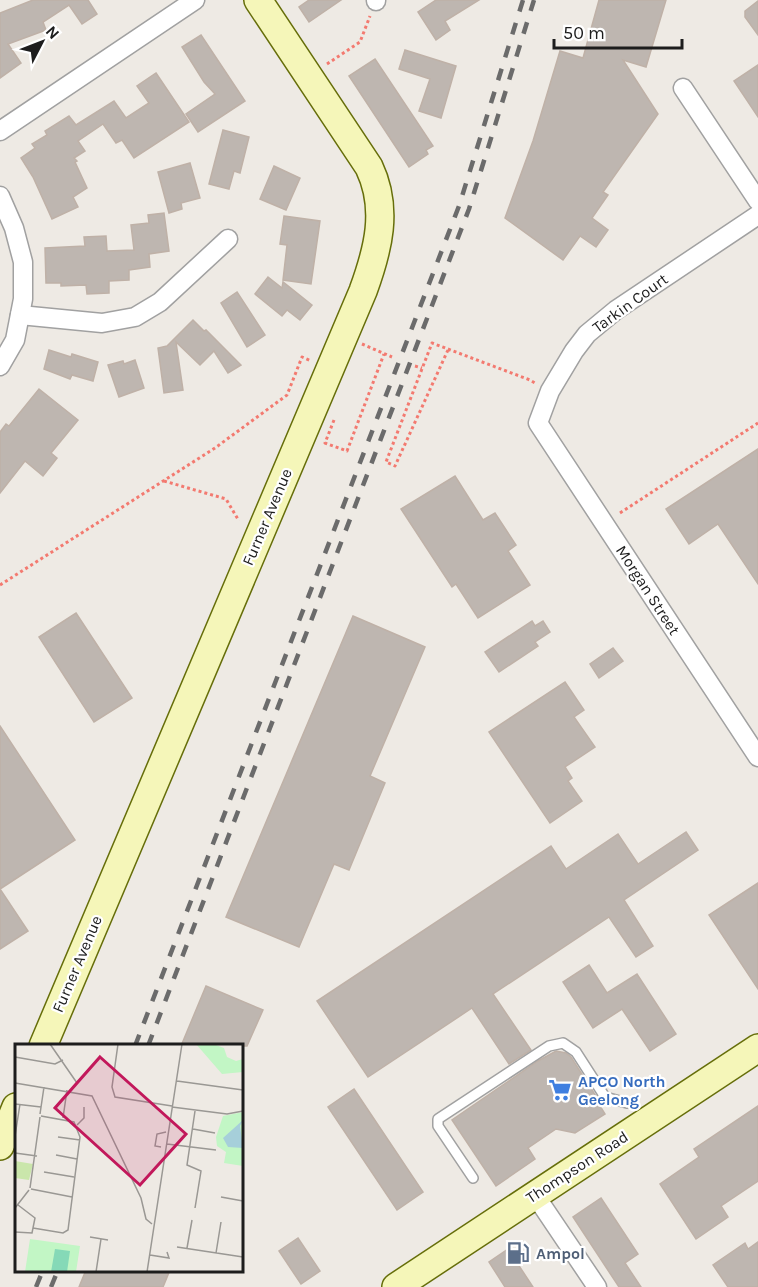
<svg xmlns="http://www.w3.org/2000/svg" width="758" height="1287" viewBox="0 0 758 1287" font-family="Karla,sans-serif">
	<rect width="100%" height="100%" fill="#eeeae4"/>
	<g fill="#beb6b0" stroke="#bfb1a7" stroke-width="1.5">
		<path d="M33,0H88L97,14L82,24L69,5L43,22L46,30L8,44L21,63L0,78V13Z"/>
		<path d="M309,0H341L309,22L299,7Z"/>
		<path d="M436,0H479L445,21L450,30L436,40L418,12Z"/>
		<path d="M599,0H666L646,67L623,60L658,114L603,192L608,195L592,218L608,230L596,247L580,236L563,260L505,218L533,141L560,51L583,58Z"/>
		<path d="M758,1V35L745,17V11Z"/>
		<path d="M201,35L245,101L198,132L186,114L215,94L204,82L182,47Z"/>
		<path d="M405,50L456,66L441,118L419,111L430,79L399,69Z"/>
		<path d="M375,59L433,146L426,150L428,154L409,167L349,76Z"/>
		<path d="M758,65V117L734,81Z"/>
		<path d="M156,73L189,122L134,158L122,140L116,143L103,124L78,141L85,151L74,158L77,161L75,162L87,188L73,197L78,207L52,219L33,177L21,158L35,148L32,144L47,135L45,131L69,116L76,125L114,101L126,118L149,103L137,86Z"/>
		<path d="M223,130L249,137L240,173L234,171L229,189L209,184Z"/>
		<path d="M190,163L200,198L181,203L182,209L169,213L158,172Z"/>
		<path d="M274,166L300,178L286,210L260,199Z"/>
		<path d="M164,213L169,251L149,254L150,267L129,270V280L109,281V293L87,294L86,285L61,286V283H46L45,248L85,246L84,237L106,236L107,251L134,250L131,225L149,223L148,215Z"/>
		<path d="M284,216L320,221L311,284L283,280L287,245L280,244Z"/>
		<path d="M268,277L282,288L283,282L312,305L300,320L287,310L282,316L255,294Z"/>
		<path d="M237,292L265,335L247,347L221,303Z"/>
		<path d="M193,320L204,331L206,330L241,365L228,373L214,351L200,365L176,342L183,390L164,393L158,348L167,346Z"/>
		<path d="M49,350L71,357L72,354L98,362L93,381L72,375L70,379L44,369Z"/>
		<path d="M135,360L144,388L119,397L108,365L123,361L124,364Z"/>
		<path d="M39,389L78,420L51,453L57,458L43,476L25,461L0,493V432L6,424L9,426Z"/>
		<path d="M758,449V584L718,524L689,544L666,509Z"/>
		<path d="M455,476L483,520L495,513L516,545L508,551L530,585L478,618L456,584L452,587L401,509Z"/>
		<path d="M76,613L132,698L94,722L39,637Z"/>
		<path d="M353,616L425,647L370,776L385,783L349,870L334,864L299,947L226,917Z"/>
		<path d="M532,621L535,626L543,621L550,632L535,642L538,646L499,672L485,652Z"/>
		<path d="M613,648L623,661L599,678L590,664Z"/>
		<path d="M565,682L584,710L574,717L595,747L565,767L572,778L568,781L582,801L550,823L489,732Z"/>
		<path d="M0,726L75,840L0,889L28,931L0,949Z"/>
		<path d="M686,832L698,850L624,900L653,946L636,957L609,917L493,994L531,1050L509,1064L472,1008L368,1077L317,1001L551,846L566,869L618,834L638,864Z"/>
		<path d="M758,883V989L709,915Z"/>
		<path d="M589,965L607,993L637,974L676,1034L650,1051L622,1009L593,1028L563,982Z"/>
		<path d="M206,986L263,1010L247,1046H181Z"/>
		<path d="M556,1051L566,1053L571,1057L599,1101L603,1103L600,1106L605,1114L575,1133L556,1129L528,1148L535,1159L496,1186L452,1120L538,1061Z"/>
		<path d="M354,1089L423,1192L397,1210L328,1107Z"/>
		<path d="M758,1106V1181L721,1206L728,1217L696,1239L660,1184L699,1157L694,1149Z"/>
		<path d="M601,1198L638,1254L625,1263L641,1287H619L573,1217Z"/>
		<path d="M298,1238L320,1271L301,1284L279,1251Z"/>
		<path d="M758,1242V1287H728L713,1265L745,1243L748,1249Z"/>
		<path d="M508,1249L533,1287H505L489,1262Z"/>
		<path d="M86,1270H170L163,1287H79Z"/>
	</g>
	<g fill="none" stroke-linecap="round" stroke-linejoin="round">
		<g stroke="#a1a1a1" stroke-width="12">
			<path id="lane" d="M473,1178L438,1126V1119L549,1046L563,1043L576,1052L605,1097L627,1103"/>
		</g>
		<g stroke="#a1a1a1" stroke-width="21">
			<g id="street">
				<path d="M376,1V0"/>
				<path d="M683,88L758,201"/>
				<path d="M0,131L195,0"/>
				<path d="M0,196L14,228L23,262V299L15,340L0,366"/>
				<path d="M758,215L616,310L587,334L574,351L550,391L538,423L758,757"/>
				<path d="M20,315L102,323L135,317L160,302L228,239"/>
				<path d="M535,1195L597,1287"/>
			</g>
		</g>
		<g stroke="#666e0a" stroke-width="30">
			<g id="secondary">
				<path d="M43,1046L363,291C378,250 389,209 369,167L258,0"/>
				<path d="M0,1146L16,1107"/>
				<path d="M396,1287L758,1048"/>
			</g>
		</g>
		<g stroke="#f37a70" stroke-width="3" stroke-dasharray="3 3" stroke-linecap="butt">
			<path d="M327,64L360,42L370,16"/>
			<path d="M362,344L392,357"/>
			<path d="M448,350L395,466L386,462L432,343L530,380L535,383"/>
			<path d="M415,366L422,368"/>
			<path d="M334,420L325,443L347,451L384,354"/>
			<path d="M164,481L226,499L239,521"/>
			<path d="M620,513L758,423"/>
			<path d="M0,585L215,448L287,395L302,357L311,361"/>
		</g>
		<use href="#lane" stroke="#fff" stroke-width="9"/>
		<use href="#street" stroke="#fff" stroke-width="18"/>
		<use href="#secondary" stroke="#f5f6b9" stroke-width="27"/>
		<g stroke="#6b6b6b" stroke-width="4.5" stroke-dasharray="12 12" stroke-linecap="butt">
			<path d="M135,1046L459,206L523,0"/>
			<path d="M148,1046L469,209L534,0"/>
			<path d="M36,1287L43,1270"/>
			<path d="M51,1287L58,1270"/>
		</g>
	</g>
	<defs>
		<g id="supermarket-bare" transform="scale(1.8)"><path d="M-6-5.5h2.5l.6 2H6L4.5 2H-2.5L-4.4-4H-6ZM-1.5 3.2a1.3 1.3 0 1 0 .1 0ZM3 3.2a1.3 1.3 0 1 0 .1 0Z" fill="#3f7fe0" stroke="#fff" stroke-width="2.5" paint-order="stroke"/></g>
		<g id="fuel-bare" transform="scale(1.8)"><path d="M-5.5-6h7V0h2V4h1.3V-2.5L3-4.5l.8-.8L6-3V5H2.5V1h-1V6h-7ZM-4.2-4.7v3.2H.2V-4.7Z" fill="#5c6f8a" stroke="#fff" stroke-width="2.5" paint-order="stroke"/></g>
	</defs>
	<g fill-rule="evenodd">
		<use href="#supermarket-bare" x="560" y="1090"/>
		<use href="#fuel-bare" x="518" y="1253"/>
	</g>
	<g text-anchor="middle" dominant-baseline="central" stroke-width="4.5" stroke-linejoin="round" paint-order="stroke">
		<g font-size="16" fill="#1d1d1d" stroke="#fff">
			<text transform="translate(630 303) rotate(-36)">Tarkin Court</text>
			<text transform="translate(267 517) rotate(-67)">Furner Avenue</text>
			<text transform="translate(648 590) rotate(57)">Morgan Street</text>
			<text transform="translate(77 964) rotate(-67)">Furner Avenue</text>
			<text transform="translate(577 1167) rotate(-33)">Thompson Road</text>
		</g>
		<g font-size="16" font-weight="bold" fill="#366cbe" stroke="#fff" text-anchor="start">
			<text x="578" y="1081">APCO North<tspan x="578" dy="18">Geelong</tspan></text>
		</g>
		<g font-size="16" font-weight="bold" fill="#4e5e75" stroke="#fff" text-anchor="start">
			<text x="536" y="1253">Ampol</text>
		</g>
	</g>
	<g transform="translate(15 1044)">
		<rect width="228" height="228" fill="#eeeae4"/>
		<path d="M0,117L18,120L14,136L0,134Z" fill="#cae6ab"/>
		<path d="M181,0H198L209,4L212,13L221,17L228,15V28L207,30ZM228,68V122L209,119L211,108L202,102L201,93L208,72ZM15,195L65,202L61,228H10Z" fill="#c2f6c5"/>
		<path d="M40,205L55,207L52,228H36Z" fill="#85d9b7"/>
		<path d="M228,76L225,82L228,104L213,103L208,94Z" fill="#a6cfda"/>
		<path fill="none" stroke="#9a9894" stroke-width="1.5" d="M35,0L62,39M103,0L97,43L100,53L157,62M0,13L40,20L48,16M162,37L228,46M0,39L77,52L126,154L131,175L137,180M0,60L26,63M157,63L212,70L228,67M25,70L29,43M48,74L52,46M62,81L69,74V63M178,85L200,89M0,92L5,60M43,93L65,96M152,100L201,106M146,103L140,102L142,90L151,88M0,109L22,112M41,111L62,115M29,128L59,133M15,144L25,73M16,145L57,153M206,153L228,157M0,164L14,146M180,164L186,127L172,121L180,67M18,184L48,189L53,186L65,93L59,78L26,72M0,188L17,189L20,174L3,161M75,193L93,196M162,203L228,213M172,204L177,176M201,209L206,178M135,211L154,214L152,208M81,228L86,195M132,228L167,0"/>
		<path fill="#c2185b" fill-opacity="0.15" stroke="#c2185b" stroke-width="3" d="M85,13L171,90L125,141L40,64Z"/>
		<rect width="228" height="228" fill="none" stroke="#1d1d1d" stroke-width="3"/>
	</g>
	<g transform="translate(42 42) rotate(48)" stroke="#ffffff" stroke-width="4.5" paint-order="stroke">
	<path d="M0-4.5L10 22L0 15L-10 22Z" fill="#1d1d1d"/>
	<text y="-9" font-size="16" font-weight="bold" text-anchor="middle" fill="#1d1d1d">N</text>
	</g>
	<path d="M554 39v9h128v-9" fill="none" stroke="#1d1d1d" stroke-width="3"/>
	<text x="563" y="39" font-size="18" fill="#1d1d1d" stroke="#ffffff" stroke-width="4.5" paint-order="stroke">50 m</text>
</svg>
